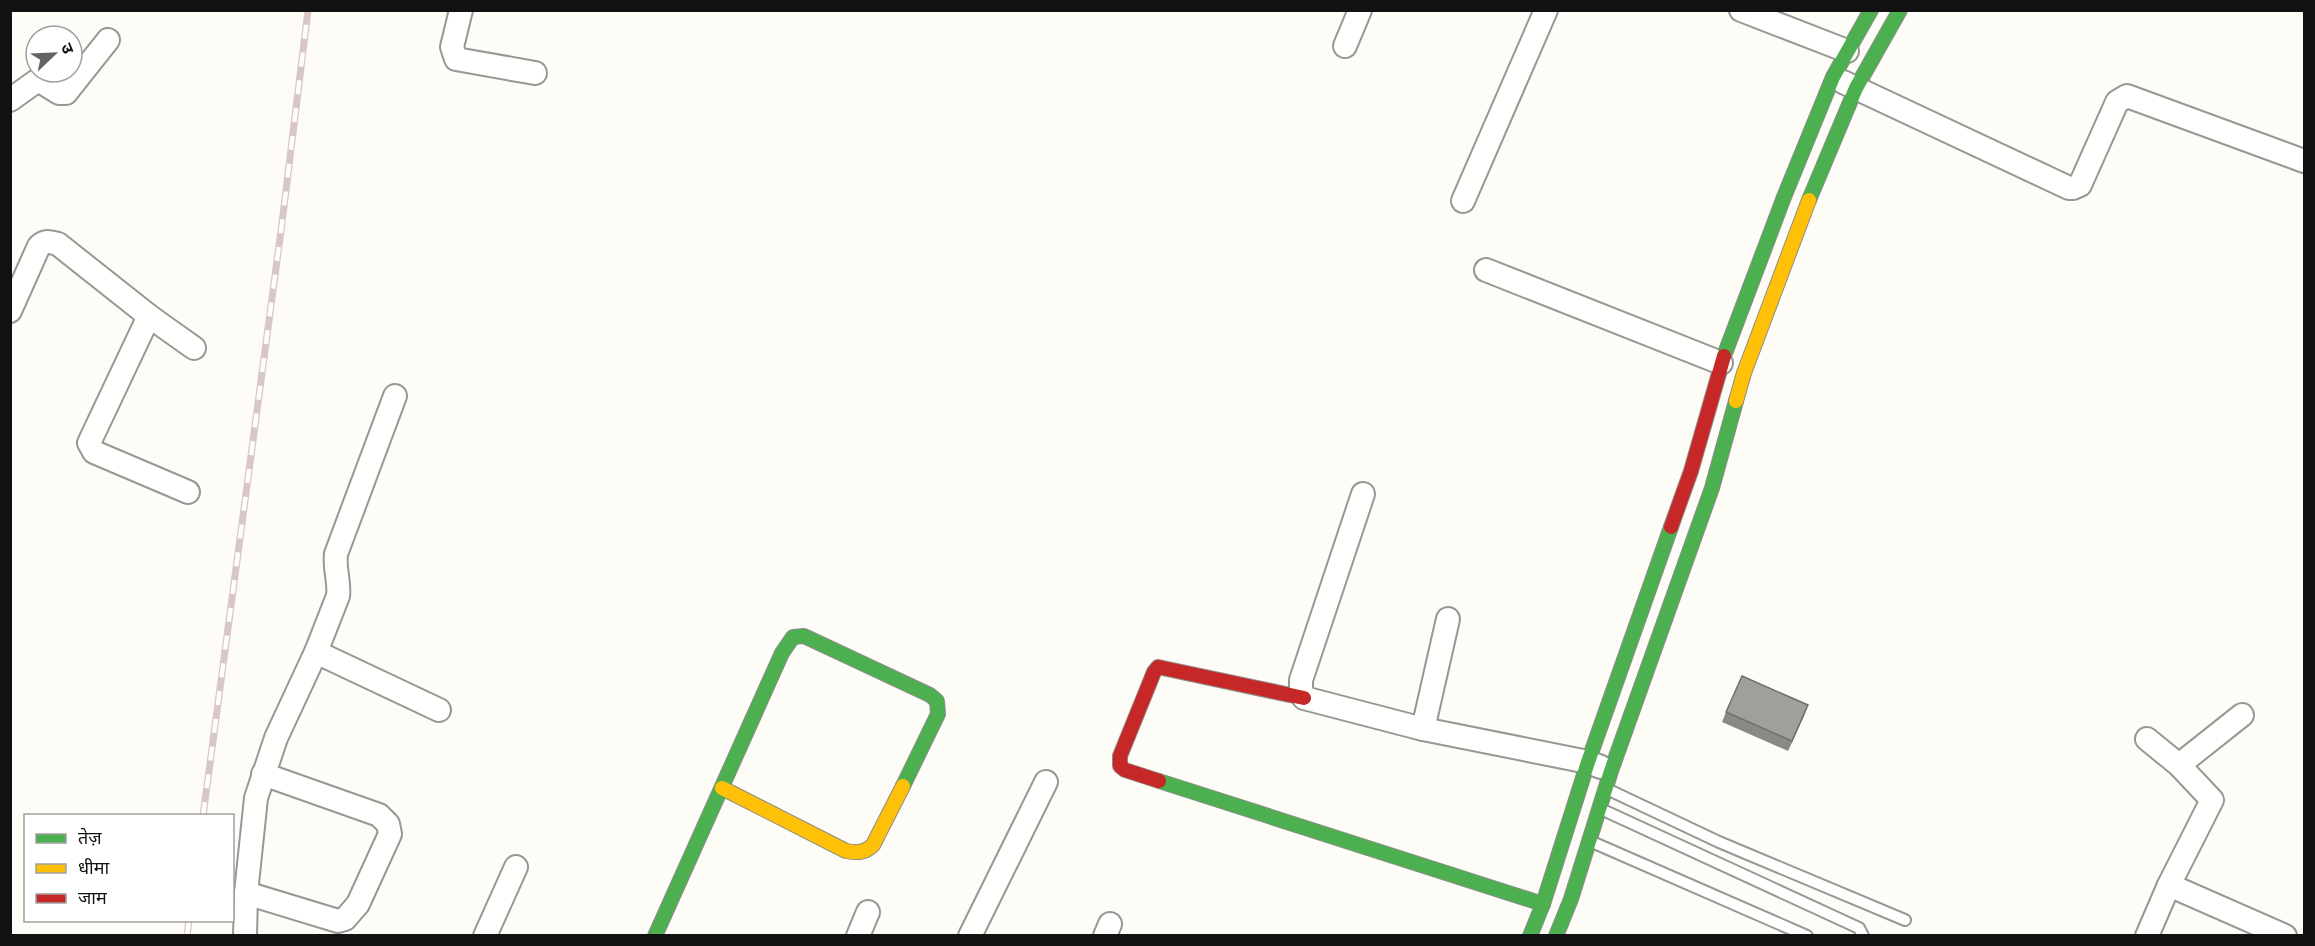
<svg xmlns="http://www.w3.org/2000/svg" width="2315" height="946" viewBox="0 0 2315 946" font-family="'Playfair Display','Noto Sans Devanagari',serif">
	<rect width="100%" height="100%" fill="#fdfcf7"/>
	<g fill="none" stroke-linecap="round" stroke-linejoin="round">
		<g stroke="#979795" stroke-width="14">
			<g id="lane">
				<path d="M1609,790L1719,842L1905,920"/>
				<path d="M1603,810L1859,928L1863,936"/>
				<path d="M1592,842L1807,936"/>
			</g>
		</g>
		<g stroke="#979795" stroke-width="26">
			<g id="street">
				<path d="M461,10L452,47L456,59L535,73"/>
				<path d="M1741,10L1847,51"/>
				<path d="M1345,46L1360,10"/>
				<path d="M1843,82L2069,188H2073L2080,185L2117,102L2127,96L2304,161"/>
				<path d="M10,100L38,80L59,93H66L108,40"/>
				<path d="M1463,201L1546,10"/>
				<path d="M1486,270L1721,363"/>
				<path d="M10,311L39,246C46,240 50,242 58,244L149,316L194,348"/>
				<path d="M149,316L89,443L94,452L188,492"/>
				<path d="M1363,494L1301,680V689L1304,698L1423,729L1588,762L1601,767"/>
				<path d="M316,652L439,710"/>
				<path d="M1423,729L1448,619"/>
				<path d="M2179,765L2242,715"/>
				<path d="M2169,885L2285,936"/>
				<path d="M246,893L338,921L345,919L358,904L390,834L388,824L379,815L263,774"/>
				<path d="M245,936L246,893L256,798L276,738L316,652L338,596C340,582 334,569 336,554L395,396"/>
				<path d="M485,936L516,867"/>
				<path d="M858,936L868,912"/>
				<path d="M970,936L1046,782"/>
				<path d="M1105,936L1110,924"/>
				<path d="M2147,936L2169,885L2212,800L2179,765L2147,739"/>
			</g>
		</g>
		<g stroke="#8e8d8b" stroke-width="16">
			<g id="fast">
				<path d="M1809,200L1856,88L1900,10"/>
				<path d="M1724,356L1784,197L1833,77L1871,10"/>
				<path d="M1159,781L1543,904"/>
				<path d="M655,936L782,653L793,637L804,636L930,695L937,701L938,714L903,786"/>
				<path d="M1530,936L1543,904L1588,762L1671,527"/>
				<path d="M1556,936L1571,899L1611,771L1712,488L1736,401"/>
			</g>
		</g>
		<g stroke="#8e8d8b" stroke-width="16">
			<g id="slow">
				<path d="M1736,401L1744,373L1809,200"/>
				<path d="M722,788L846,851C857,853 865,853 873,845L903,786"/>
			</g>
		</g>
		<g stroke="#8e8d8b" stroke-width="16">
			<g id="jam">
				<path d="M1671,527L1691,471L1724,356"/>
				<path d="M1159,781L1125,770L1120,766V756L1154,672L1158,667L1304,698"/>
			</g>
		</g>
		<use href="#lane" stroke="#fffffe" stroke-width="10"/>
		<use href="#street" stroke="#fffffe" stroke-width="22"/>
		<use href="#fast" stroke="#4caf50" stroke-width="14"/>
		<use href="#slow" stroke="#ffc107" stroke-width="14"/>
		<use href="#jam" stroke="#c62828" stroke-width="14"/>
		<g stroke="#d9c6c7" stroke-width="7">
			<g id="rail">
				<path d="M203,816L282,223L308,10"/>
				<path d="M187,936L189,920"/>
			</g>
		</g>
		<use href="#rail" stroke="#fff" stroke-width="4.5" stroke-dasharray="14" stroke-linecap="butt"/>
	</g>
	<path fill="#8a8986" d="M1808,705L1788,751L1722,722L1726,712Z"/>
	<path fill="#716f6d" d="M1808,705L1804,716L1788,751L1792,741Z"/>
	<path fill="#a19f9c" stroke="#716f6d" stroke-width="1.5" d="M1742,676L1808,705L1792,741L1726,712Z"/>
	<rect width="2315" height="946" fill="none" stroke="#111111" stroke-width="24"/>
	<rect x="24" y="814" width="210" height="108" fill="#ffffff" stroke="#a0a0a0" stroke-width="1.5"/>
	<rect x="36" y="834" width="30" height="9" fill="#4caf50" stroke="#a0a0a0" stroke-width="1.5"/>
	<text x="78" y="844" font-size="18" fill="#111111">तेज़</text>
	<rect x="36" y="864" width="30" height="9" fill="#ffc107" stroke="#a0a0a0" stroke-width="1.5"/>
	<text x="78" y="874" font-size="18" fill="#111111">धीमा</text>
	<rect x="36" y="894" width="30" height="9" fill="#c62828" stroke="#a0a0a0" stroke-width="1.5"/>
	<text x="78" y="904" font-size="18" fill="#111111">जाम</text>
	<g transform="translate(54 54) rotate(67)"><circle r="28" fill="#ffffff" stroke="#a0a0a0" stroke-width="1.5"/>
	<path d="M0-4.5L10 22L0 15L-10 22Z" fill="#646362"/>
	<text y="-9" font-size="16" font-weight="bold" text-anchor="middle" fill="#111111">उ</text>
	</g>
</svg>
